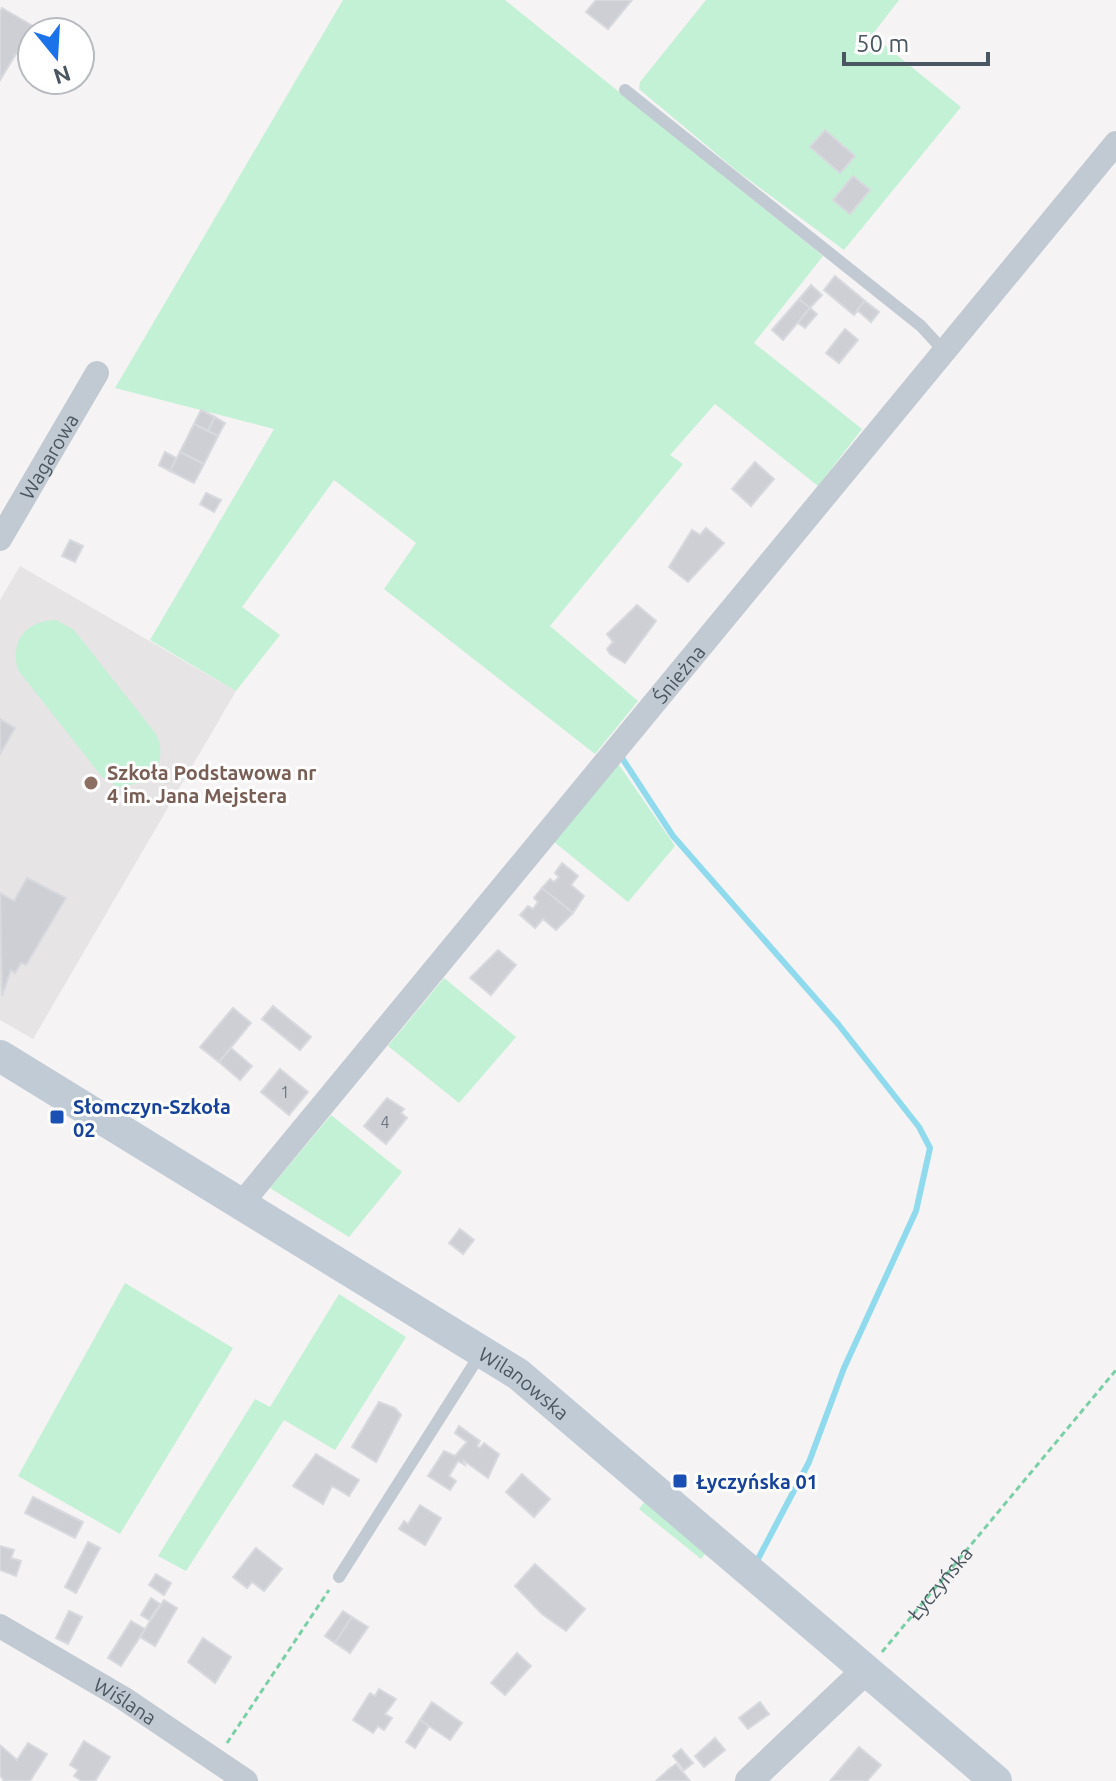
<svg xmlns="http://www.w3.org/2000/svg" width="1116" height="1781" viewBox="0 0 1116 1781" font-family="Ubuntu,sans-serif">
	<rect width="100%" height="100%" fill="#f5f3f3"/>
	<path fill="#e6e4e5" d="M20,566L236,691L33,1039L0,1020V600Z"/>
	<g fill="#c3f1d5">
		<path d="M343,0H505L823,256L754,343L862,429L818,486L715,404L670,455L683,464L550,626L638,701L595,754L384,589L416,543L334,480L242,607L280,635L236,691L150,640L274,429L115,388Z"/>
		<path d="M706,0H899L872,35L961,107L844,250L737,171L639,89L640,82Z"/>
		<path d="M56,620L74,630L156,734C165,752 160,770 144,782L118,787L102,777L18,670C9,641 27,620 56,620Z"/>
		<path d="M617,762L675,846L628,902L553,841Z"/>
		<path d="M444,978L516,1037L459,1103L388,1046Z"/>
		<path d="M331,1115L402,1172L349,1237L270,1188Z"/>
		<path d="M125,1283L233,1348L120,1534L18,1476Z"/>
		<path d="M339,1294L406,1337L335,1450L284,1420L186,1571L158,1556L255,1399L270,1407Z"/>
		<path d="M648,1497L708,1550L701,1559L639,1509Z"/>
	</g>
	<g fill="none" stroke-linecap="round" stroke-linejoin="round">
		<path stroke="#90daee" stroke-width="6" d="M622,758L673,836L838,1024L919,1127L930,1148L916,1211L844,1368L809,1462L758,1559"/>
	</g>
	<g fill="#cdcfd5" stroke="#d7d9de" stroke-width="2">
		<path d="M596,0H632L608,29L586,12Z"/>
		<path d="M2,8L33,26L0,80V12Z"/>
		<path d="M825,130L855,156L840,173L810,147Z"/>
		<path d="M853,176L870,190L850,214L833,200Z"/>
		<path d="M835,276L865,301L854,315L824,290Z"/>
		<path d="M811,285L822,295L810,308L799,299Z"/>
		<path d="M799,299L810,308L783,340L772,330Z"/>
		<path d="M865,301L879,312L871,322L857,310Z"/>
		<path d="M810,308L817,314L805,328L798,323Z"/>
		<path d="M845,329L858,340L839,363L826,353Z"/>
		<path d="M201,410L215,417L208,431L194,424Z"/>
		<path d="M215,417L225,423L218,436L208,431Z"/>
		<path d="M194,424L218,436L204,464L180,452Z"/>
		<path d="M165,452L176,458L170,471L159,465Z"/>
		<path d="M180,452L204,464L194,483L170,471Z"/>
		<path d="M755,462L774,479L751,506L732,489Z"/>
		<path d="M206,493L221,500L214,512L200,504Z"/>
		<path d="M706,528L724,543L688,582L669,567L692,530L700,535Z"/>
		<path d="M70,540L83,546L75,562L62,556Z"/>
		<path d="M637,605L656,621L625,663L610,654L607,649L613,642L607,634Z"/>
		<path d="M0,719L15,728L0,754Z"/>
		<path d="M562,863L578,876L571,885L584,896L573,913L542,888L550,879L554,882L559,877L555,873Z"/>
		<path d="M27,878L66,898L26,965L21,963L15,973L11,970L2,996L0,893L14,901Z"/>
		<path d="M542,888L573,913L556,930L543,919L535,928L520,915L528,906L533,909L538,902L534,898Z"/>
		<path d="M498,950L516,965L491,995L470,978Z"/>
		<path d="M273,1006L311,1037L300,1050L262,1019Z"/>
		<path d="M233,1008L251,1023L219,1062L200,1047Z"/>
		<path d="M231,1048L252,1066L240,1080L219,1062Z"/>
		<path d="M280,1069L308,1092L289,1115L261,1092Z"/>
		<path d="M387,1098L404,1109L401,1113L407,1118L386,1144L364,1126Z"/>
		<path d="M460,1229L474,1240L463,1254L449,1243Z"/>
		<path d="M379,1402L395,1408L401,1415L376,1462L352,1447Z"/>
		<path d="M459,1426L480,1441L477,1446L480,1448L484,1443L499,1454L488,1478L463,1460L465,1465L458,1461L449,1476L456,1481L450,1490L428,1476L444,1451L455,1456L467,1442L455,1433Z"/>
		<path d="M316,1454L359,1480L349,1496L332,1486L323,1504L293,1486Z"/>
		<path d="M522,1474L550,1499L534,1517L506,1492Z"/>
		<path d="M33,1497L83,1522L75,1538L25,1513Z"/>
		<path d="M420,1505L441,1518L425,1545L399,1529L404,1521L408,1524Z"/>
		<path d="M88,1542L100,1548L76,1593L65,1587Z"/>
		<path d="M0,1546L14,1550L11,1558L21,1561L16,1576L0,1570Z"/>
		<path d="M256,1548L282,1569L264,1591L252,1582L247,1588L233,1577Z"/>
		<path d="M535,1564L585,1609L566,1631L542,1614L515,1586Z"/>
		<path d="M156,1574L171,1583L164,1595L149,1585Z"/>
		<path d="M151,1598L160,1604L149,1620L141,1615Z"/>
		<path d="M164,1600L177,1608L155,1646L140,1637Z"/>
		<path d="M69,1611L82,1617L68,1644L56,1638Z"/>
		<path d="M343,1611L352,1617L335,1643L325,1636Z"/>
		<path d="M352,1617L368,1627L350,1653L335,1643Z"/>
		<path d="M131,1621L145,1629L121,1666L108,1658Z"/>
		<path d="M203,1638L231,1657L215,1683L188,1662Z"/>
		<path d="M517,1653L531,1666L505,1695L491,1683Z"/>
		<path d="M379,1689L396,1699L385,1714L392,1718L384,1730L378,1726L373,1733L353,1720L370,1693L375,1696Z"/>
		<path d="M432,1702L462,1723L450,1740L420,1720Z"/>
		<path d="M760,1702L769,1714L748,1729L739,1718Z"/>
		<path d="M420,1720L429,1726L415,1748L406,1742Z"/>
		<path d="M715,1738L725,1750L704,1767L695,1756Z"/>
		<path d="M84,1741L110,1757L95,1781H82L74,1776L78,1770L70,1765Z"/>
		<path d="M28,1743L47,1754L30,1781H4L0,1775V1745L17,1760Z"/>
		<path d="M859,1747L881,1765L867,1781H830Z"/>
		<path d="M681,1749L693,1763L684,1770L673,1756Z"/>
		<path d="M676,1764L690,1781H656L669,1769Z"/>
	</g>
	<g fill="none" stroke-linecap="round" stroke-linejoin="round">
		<g stroke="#7ad0a6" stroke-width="3" stroke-dasharray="6 4" stroke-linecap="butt">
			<path id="s1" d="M882,1652L1116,1370"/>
			<path d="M227,1743L329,1590"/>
		</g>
		<g stroke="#c1cad2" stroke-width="12">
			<path d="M625,90L921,326L943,350"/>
			<path d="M339,1577L481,1353"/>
		</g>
		<g stroke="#c1cad2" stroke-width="24">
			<path id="s2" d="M0,539L97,373"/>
			<path id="s3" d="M242,1203L1116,143"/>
			<path id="s4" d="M0,1626L123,1698L246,1781"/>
		</g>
		<path stroke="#c1cad2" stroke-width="28" d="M749,1781L866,1670"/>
		<path stroke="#c1cbd6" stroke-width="32" id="s5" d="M0,1056L518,1374L996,1781"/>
	</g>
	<circle fill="#8d6e63" stroke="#fff" stroke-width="3" cx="91" cy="783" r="8"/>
	<g fill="#1a4fb4" stroke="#fff" stroke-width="3">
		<rect x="49" y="1109" width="16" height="16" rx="4"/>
		<rect x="672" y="1473" width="16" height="16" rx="4"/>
	</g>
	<g text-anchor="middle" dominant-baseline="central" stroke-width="6" stroke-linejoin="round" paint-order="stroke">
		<g font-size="16" fill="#6b747e">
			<text x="285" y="1092">1</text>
			<text x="385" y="1122">4</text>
		</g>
		<g font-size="20" fill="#4a5661" stroke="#fff">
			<text stroke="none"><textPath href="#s2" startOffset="96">Wagarowa</textPath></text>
			<text stroke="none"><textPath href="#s3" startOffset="686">Śnieżna</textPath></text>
			<text stroke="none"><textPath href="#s5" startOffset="618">Wilanowska</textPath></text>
			<text stroke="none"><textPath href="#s1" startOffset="90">Łyczyńska</textPath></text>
			<text stroke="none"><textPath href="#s4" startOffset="146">Wiślana</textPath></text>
		</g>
		<g font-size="20" font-weight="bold" fill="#785e54" stroke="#fff" text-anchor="start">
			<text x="107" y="772">Szkoła Podstawowa nr<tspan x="107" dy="23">4 im. Jana Mejstera</tspan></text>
		</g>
		<g font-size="20" font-weight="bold" fill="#164399" stroke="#fff" text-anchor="start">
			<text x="73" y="1106">Słomczyn-Szkoła<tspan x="73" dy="23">02</tspan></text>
			<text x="696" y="1481">Łyczyńska 01</text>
		</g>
	</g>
	<g transform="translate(56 56) rotate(162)"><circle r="38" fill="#ffffff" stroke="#b7bbc0" stroke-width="2"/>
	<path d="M0-6L14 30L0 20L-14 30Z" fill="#1a73e8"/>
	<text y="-12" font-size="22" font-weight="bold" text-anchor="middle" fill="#4a5661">N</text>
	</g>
	<path d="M844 52v12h144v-12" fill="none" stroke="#4a5661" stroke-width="4"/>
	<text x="856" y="52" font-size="24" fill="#4a5661" stroke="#ffffff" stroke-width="6" paint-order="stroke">50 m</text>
</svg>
